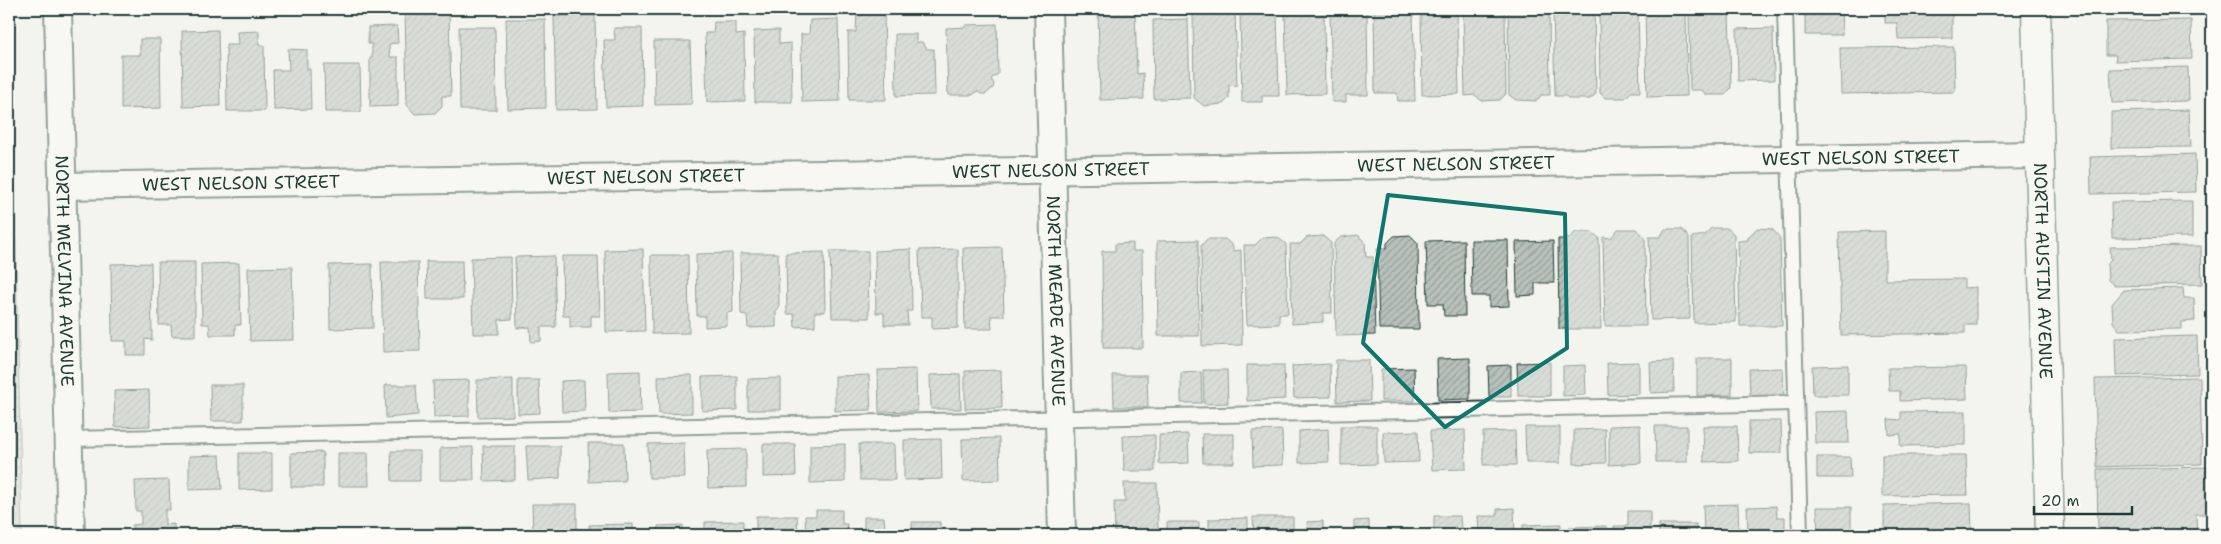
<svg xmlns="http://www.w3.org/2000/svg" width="2221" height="544" viewBox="0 0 2221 544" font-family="'Shantell Sans',sans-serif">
	<defs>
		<pattern id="park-dots" width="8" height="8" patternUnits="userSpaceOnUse" patternTransform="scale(1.25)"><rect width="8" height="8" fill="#d1d6d1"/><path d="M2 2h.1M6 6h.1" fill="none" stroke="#b3b9b4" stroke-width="1.8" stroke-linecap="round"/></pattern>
		<pattern id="building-hatch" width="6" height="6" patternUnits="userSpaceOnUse" patternTransform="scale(1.25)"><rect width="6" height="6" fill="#b9c1bb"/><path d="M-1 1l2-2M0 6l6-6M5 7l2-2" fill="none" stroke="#969e99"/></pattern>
	</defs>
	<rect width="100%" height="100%" fill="#f4f4ef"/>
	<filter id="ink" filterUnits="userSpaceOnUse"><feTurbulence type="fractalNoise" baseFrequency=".02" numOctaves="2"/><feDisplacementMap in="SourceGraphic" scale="10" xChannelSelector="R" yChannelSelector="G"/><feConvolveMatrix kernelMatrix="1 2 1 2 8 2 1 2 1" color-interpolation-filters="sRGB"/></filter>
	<g filter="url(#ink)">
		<path fill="url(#park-dots)" stroke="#788a82" d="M9,9H11L22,535H9Z"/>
		<g fill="url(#building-hatch)" stroke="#1f3d34">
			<path d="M1098,9H1135L1137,74L1143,73L1144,99L1100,100Z"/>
			<path d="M1193,9H1235L1237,86L1229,85V98L1223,104L1204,106L1194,98Z"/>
			<path d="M1285,9H1324L1325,94L1287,95Z"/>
			<path d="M1374,9H1413L1415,101H1398L1397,93H1375Z"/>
			<path d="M1508,9H1549L1550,95H1541L1537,101L1516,100L1509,95Z"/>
			<path d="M1599,9H1638L1640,92H1631L1625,98H1605L1600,93Z"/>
			<path d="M1645,9H1686L1687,96L1647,97Z"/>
			<path d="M1689,9H1729L1731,88L1725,95H1707L1701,90H1690Z"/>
			<path d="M1805,9H1841L1842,35H1805Z"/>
			<path d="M1885,9H1952V38L1898,39L1897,23H1885Z"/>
			<rect x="2116" y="9" width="76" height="6"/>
			<path d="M857,10H884L886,100H849L848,32H856Z"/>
			<path d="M1330,10H1367L1368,95H1346V102H1332Z"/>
			<path d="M1457,10L1459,94L1422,95L1421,12Z"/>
			<path d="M405,11H449L451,96H442V106L435,113L415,114L407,105Z"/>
			<path d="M1240,11H1277L1279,96H1262V102H1242Z"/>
			<path d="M1505,11L1506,94L1500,100L1482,101L1475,95L1465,96L1463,12Z"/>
			<path d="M1553,11H1594L1596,94L1590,99H1569L1566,96H1555Z"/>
			<path d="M595,15L597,109L556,110L554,16Z"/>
			<path d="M506,19H545L546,108L508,109Z"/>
			<path d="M838,19L840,101L802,102L801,34H809L810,20Z"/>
			<path d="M1188,19L1190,98L1154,99L1153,20Z"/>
			<path d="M2191,20L2192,59L2115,61L2116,55H2106V21Z"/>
			<path d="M714,22H736V35L744,34L745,101L707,102L705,33H713Z"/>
			<path d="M997,24L998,74L991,79L994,84L993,88L986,94H981L977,91L973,95H948L946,28L966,27V25Z"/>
			<path d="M397,26L398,43L389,44L390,57H398V106L370,107V58H372V44H368V27Z"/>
			<path d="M459,27H495L496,110H460Z"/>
			<path d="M614,28H642L643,106L606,107L604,40H615Z"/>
			<path d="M1773,28L1774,80L1738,81L1737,29Z"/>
			<path d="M218,30L220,106L183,107L182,31Z"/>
			<path d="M779,30V44L791,43L792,102H755L754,31Z"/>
			<path d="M259,31V45H264L265,111H227L226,45H238L237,32Z"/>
			<path d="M895,34H916V42H922L927,49H934L935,95L896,96Z"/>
			<path d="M140,39H160L161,108L121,109V55H140Z"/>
			<path d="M654,41H690L692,104L655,105Z"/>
			<path d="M1954,47L1955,92L1841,94L1840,48Z"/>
			<path d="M288,49L307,50V69H310L311,109L274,110L273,70H289Z"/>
			<path d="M324,65H360L361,112H325Z"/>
			<path d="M2188,67L2189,101L2112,103L2110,69Z"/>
			<path d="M2189,110L2191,147L2111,148V112Z"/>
			<path d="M2195,154L2196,192L2091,194L2090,157Z"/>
			<path d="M2192,201V237L2112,238L2111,202Z"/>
			<path d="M1711,228H1727L1734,234L1736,322L1694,323L1692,237L1705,235Z"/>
			<path d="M1757,228L1772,229L1780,238L1782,326H1740L1738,241L1748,240V237Z"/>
			<path d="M1618,229H1637L1645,238L1646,326H1605L1603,237L1611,238Z"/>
			<path d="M1665,229H1682L1689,238L1690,319L1651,320L1649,237H1660Z"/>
			<path d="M1885,231V280L1964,279V288L1976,287V325H1965V333L1841,335L1839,232Z"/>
			<path d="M1576,232H1592L1599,238L1601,329H1559L1558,239H1568Z"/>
			<path d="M1358,235L1365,242L1366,257H1373L1375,335L1336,336L1334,243L1341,237Z"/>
			<path d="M1410,235L1418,243L1419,329H1379L1377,249L1387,248V243L1394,236Z"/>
			<path d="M1323,236L1331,243L1332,313H1323V322L1292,324L1290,244H1300L1307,237Z"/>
			<path d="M1277,237L1286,244L1288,314H1279V324L1247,325L1244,245H1255L1262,238Z"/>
			<path d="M1207,239H1225L1233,246V251L1241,250L1242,345L1202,346L1201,246Z"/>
			<path d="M1198,240L1199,336H1158L1157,241Z"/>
			<path d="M1464,240L1465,316H1444L1443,304H1428L1426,241Z"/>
			<path d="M1471,240H1508L1509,306L1489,307V296H1472Z"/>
			<path d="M1553,241L1554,283H1535V295L1517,296L1516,242Z"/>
			<path d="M1133,243V251H1142L1143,348H1103L1102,251H1115V244Z"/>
			<path d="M2201,246L2202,284L2115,286L2108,280L2107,265L2111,260L2110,247Z"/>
			<path d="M1002,247L1004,316H991L992,329H965L963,248Z"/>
			<path d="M643,249L645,331L606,332L605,250Z"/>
			<path d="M911,249L912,311H907L908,325H884V313H876L875,251Z"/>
			<path d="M958,249V328L932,329V317H921L919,250Z"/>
			<path d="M830,251H868L869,318H832Z"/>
			<path d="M824,252L825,312H815V326L795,327L794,314H787L786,253Z"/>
			<path d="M732,253L733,312L727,313V326L705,327V316H697L696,254Z"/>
			<path d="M740,253H778L779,309L776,310V327L748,328L747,315L741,314Z"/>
			<path d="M651,255H688L689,333L652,334Z"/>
			<path d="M554,256L556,327H541V341L531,342L530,327L517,328L515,257Z"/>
			<path d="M562,256H598L600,316H591V327H570V316H563Z"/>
			<path d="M511,257L512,319L499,320V334H473L471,258Z"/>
			<path d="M426,261H462L463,299H427Z"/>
			<path d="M158,262H195V336H172L171,325H159Z"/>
			<path d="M381,262H418L420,351L383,352Z"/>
			<path d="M151,263L152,340L145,339V355H126V341H112L111,264Z"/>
			<path d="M239,263L241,325H235V335H210L209,324H202L201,264Z"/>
			<path d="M372,264L373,328L330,329L329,265Z"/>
			<path d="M292,267L294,340L250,341L248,268Z"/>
			<path d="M2183,288L2184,298H2194L2195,321L2182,322V329L2119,330L2113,322L2112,304L2124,290Z"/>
			<path d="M2197,336L2198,374L2116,376L2115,338Z"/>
			<path d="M1470,358V399L1438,400L1437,359Z"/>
			<path d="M1697,358H1732V395L1697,396Z"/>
			<path d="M1336,360H1369L1370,401L1337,402Z"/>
			<path d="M1673,361L1674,392L1651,393L1650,362Z"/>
			<path d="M1550,362V396H1518L1517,363Z"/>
			<path d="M1639,362V394L1608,395L1607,363Z"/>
			<path d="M1330,364L1331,397L1294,398L1292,366Z"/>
			<path d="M1247,365H1284L1285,399L1247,401Z"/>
			<path d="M1511,365V397H1489L1488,366Z"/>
			<path d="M1585,365L1586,395L1563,396V366Z"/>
			<path d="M1848,365V395H1813L1812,366Z"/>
			<path d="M1966,367L1967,399L1900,401V391H1889L1888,368Z"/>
			<path d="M1414,368L1415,401H1381V369Z"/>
			<path d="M1783,368L1784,396L1750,397L1749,369Z"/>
			<path d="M916,369L917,411L879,412L878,370Z"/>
			<path d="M1001,370L1002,408L965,409V371Z"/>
			<path d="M1203,370H1227L1228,403L1204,404Z"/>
			<path d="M640,371L641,412L609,413L608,372Z"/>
			<path d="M1201,372L1202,403H1181V373Z"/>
			<path d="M960,374L961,409H931L930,375Z"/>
			<path d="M692,375V413L659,414L658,376Z"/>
			<path d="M869,375L871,410L835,411V376Z"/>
			<path d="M1113,375H1147L1148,407H1114Z"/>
			<path d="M737,376V410L702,411V377Z"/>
			<path d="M2200,377L2202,464L2097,467L2095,379Z"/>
			<path d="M781,378V410H748V379Z"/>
			<path d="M513,379V416L478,417L477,380Z"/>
			<path d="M469,380V416L434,417L433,381Z"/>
			<path d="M518,380H539L540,413L518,414Z"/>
			<path d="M584,380L585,411L562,412L561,381Z"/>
			<path d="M210,385H243V421H211Z"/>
			<path d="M385,385H416L418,415L386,418Z"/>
			<path d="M149,390L150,426L115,427L114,391Z"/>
			<path d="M1848,411L1849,443H1815L1814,412Z"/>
			<path d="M1966,411V445L1900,446L1901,434L1889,435L1888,419L1901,420V412Z"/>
			<path d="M1749,421H1781L1782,453H1749Z"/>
			<path d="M1640,425L1641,463L1609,465V426Z"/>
			<path d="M1341,426H1377V464L1341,465Z"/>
			<path d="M1655,426H1687V462H1656Z"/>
			<path d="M1703,426H1737L1738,461L1704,462Z"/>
			<path d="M1525,427H1560V463H1526Z"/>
			<path d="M1328,429L1329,462L1299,463V431Z"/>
			<path d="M1605,429L1606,463L1574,464V430Z"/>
			<path d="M1282,430L1283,465L1253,466L1252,431Z"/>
			<path d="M1465,430L1466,469L1432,470L1430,431Z"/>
			<path d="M1418,431L1419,462L1384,463L1383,432Z"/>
			<path d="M1515,431L1516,465H1483V432Z"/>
			<path d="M1188,434L1189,463L1159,464V435Z"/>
			<path d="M1202,434H1234V463H1203Z"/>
			<path d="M1155,435V471H1124L1123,436Z"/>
			<path d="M999,438L1000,480L963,481L962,439Z"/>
			<path d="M941,439L942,479L904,480V440Z"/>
			<path d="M588,443H624L625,481L589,482Z"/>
			<path d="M684,443L685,478H649L648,444Z"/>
			<path d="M763,444H795L796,476L763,477Z"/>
			<path d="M845,444V482L810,483V445Z"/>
			<path d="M859,444H894L895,480H860Z"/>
			<path d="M483,446H515V480L484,481Z"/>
			<path d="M526,446H560V478L528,480Z"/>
			<path d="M473,447L474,480H440V448Z"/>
			<path d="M746,449V487L708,488L707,450Z"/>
			<path d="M391,451H420V481H392Z"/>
			<path d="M323,452V487H291V453Z"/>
			<path d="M239,453H272V489L239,490Z"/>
			<path d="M338,453H368L369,486H338Z"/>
			<path d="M220,455L222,489L189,490V456Z"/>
			<path d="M1882,455H1966L1968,495L1882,496Z"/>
			<path d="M1817,457H1850L1851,478H1817Z"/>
			<path d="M2212,467V514H2196L2197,535H2098L2097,469Z"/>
			<path d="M169,480L170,510H165V525L174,524V535H133L132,525L141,524V511H136L135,481Z"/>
			<path d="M1124,483H1157L1158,535H1115L1114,502H1125Z"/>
			<path d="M1971,503L1972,535H1884V505Z"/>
			<path d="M532,504H577V535H533Z"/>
			<path d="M1738,504L1739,535H1704L1703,505Z"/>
			<path d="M1776,506L1777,517H1785V535H1748L1747,507Z"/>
			<path d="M1817,507H1851V535H1818Z"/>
			<path d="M1514,508L1515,535H1479L1478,516H1497V509Z"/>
			<path d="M816,510H842V524H847V535H806L805,516H816Z"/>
			<path d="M1628,511H1650V535H1614V526H1628Z"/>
			<path d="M756,516H797L798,535H756Z"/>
			<path d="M1434,516H1460L1461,529H1470V535H1434Z"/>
			<path d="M864,517H884L885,530H895V535H858V530L864,529Z"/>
			<path d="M1253,517H1293V535H1254Z"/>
			<path d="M1248,518V535H1209V519Z"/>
			<path d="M1369,520V532L1380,531V535H1344V532H1354V521Z"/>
			<path d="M743,521V535H705V522Z"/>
			<path d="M1323,521V533L1336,532V535H1299V532H1308L1307,522Z"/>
			<path d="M912,522H940V534L947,535H912Z"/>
			<rect x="1167" y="522" width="32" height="13"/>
			<path d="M633,524V535H590L589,525Z"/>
			<path d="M1561,524V535H1523V525Z"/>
			<rect x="1659" y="524" width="37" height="11"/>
			<path d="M683,525V535H658V526Z"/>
			<path d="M1606,526V535H1569V527Z"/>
			<rect x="434" y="528" width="41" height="7"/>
			<rect x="235" y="531" width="38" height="4"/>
			<rect x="1395" y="531" width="18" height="4"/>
			<rect x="385" y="532" width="40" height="3"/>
		</g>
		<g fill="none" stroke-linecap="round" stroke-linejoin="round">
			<g stroke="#1f3d34" stroke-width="18">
				<g id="lane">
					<path d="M1785,9L1800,535"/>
					<path d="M69,439L1796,403"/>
				</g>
			</g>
			<g stroke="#1f3d34" stroke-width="30">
				<g id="street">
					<path id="s1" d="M58,9L71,535"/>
					<path id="s2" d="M1048,9L1062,535"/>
					<path id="s3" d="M62,186L2040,155"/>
				</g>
			</g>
			<g stroke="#1f3d34" stroke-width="31">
				<g id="secondary">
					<path id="s4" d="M2036,9L2050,535"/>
				</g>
			</g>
			<use href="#lane" stroke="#fdfcf7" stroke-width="14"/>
			<use href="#street" stroke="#fdfcf7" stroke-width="26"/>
			<use href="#secondary" stroke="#fdfcf7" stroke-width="28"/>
		</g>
	</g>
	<path d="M0 0H2221V544H0ZM1388,195L1565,214L1567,348L1445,427L1363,343Z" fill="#f4f4ef" fill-opacity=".55" fill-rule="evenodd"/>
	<path fill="none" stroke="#0f766e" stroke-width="4" stroke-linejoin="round" d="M1388,195L1565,214L1567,348L1445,427L1363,343Z"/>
	<g text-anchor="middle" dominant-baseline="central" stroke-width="4" stroke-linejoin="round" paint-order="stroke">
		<g font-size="18" fill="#1f3d34" stroke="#fdfcf7">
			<text stroke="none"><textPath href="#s3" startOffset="1799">WEST NELSON STREET</textPath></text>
			<text stroke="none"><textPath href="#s3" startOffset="1394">WEST NELSON STREET</textPath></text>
			<text stroke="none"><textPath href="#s3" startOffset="989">WEST NELSON STREET</textPath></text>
			<text stroke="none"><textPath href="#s3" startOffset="584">WEST NELSON STREET</textPath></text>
			<text stroke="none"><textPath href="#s3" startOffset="179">WEST NELSON STREET</textPath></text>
			<text stroke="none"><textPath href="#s1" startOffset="262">NORTH MELVINA AVENUE</textPath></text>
			<text stroke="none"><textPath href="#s4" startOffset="262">NORTH AUSTIN AVENUE</textPath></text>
			<text stroke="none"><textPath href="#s2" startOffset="292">NORTH MEADE AVENUE</textPath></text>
		</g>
	</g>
	<rect width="2221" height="544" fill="none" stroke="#fdfcf7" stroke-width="30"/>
	<rect x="15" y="15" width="2191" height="514" fill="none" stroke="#1f3d34" stroke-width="2" filter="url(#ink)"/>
	<path d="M2034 506v8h98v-8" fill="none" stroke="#1f3d34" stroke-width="2.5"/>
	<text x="2041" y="506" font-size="15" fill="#1f3d34" stroke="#fdfcf7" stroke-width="4" paint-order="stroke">20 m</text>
</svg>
